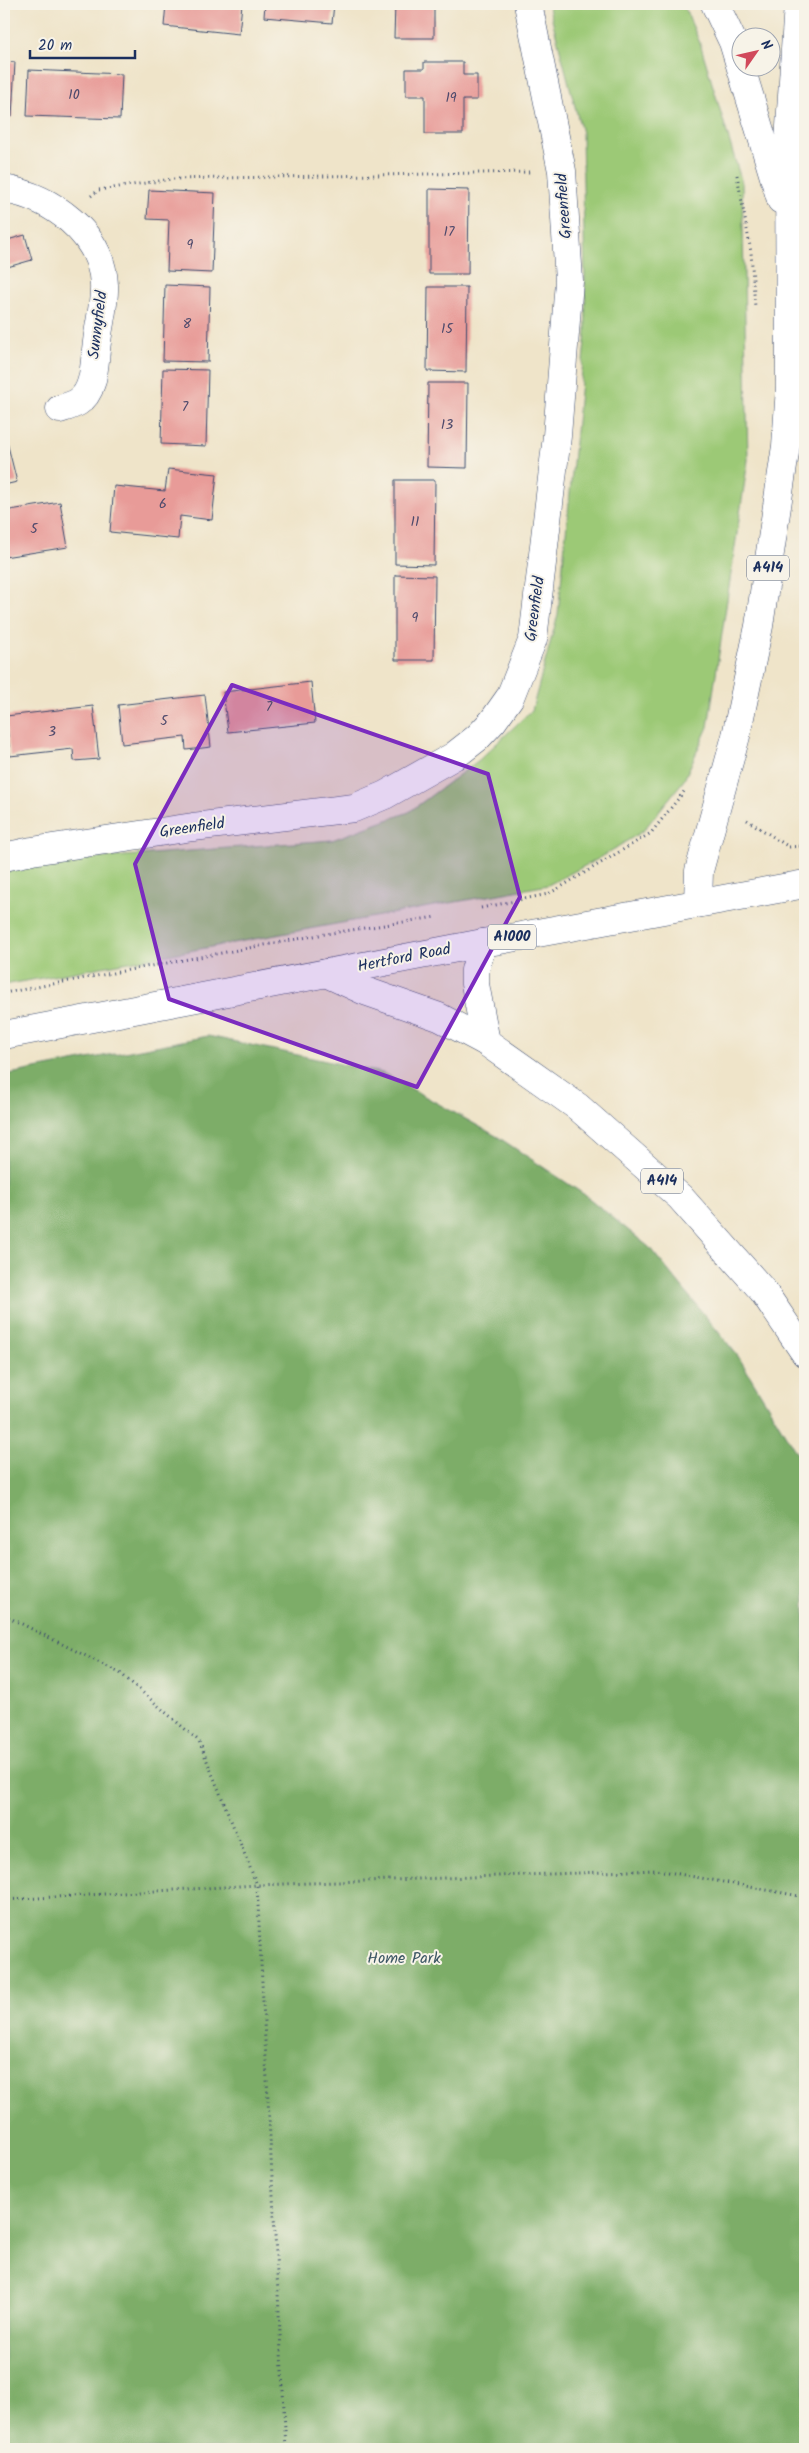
<svg xmlns="http://www.w3.org/2000/svg" width="809" height="2453" viewBox="0 0 809 2453" font-family="Kalam,sans-serif">
	<rect width="100%" height="100%" fill="#f7f3e8"/>
	<filter id="ink" filterUnits="userSpaceOnUse"><feTurbulence type="fractalNoise" baseFrequency=".02" numOctaves="2"/><feDisplacementMap in="SourceGraphic" scale="10" xChannelSelector="R" yChannelSelector="G"/><feConvolveMatrix kernelMatrix="1 2 1 2 8 2 1 2 1" color-interpolation-filters="sRGB"/></filter>
	<filter id="wash" filterUnits="userSpaceOnUse"><feTurbulence type="fractalNoise" baseFrequency=".0096" numOctaves="4" result="noise"/><feDisplacementMap in="SourceGraphic" scale="20" xChannelSelector="R" yChannelSelector="G"/><feGaussianBlur stdDeviation="1.12" result="paint"/><feColorMatrix in="noise" values="0 0 0 0 0 0 0 0 0 0 0 0 0 0 0 0 0 1.4 0 .05"/><feComposite in="paint" operator="in"/></filter>
	<g filter="url(#wash)">
		<rect width="100%" height="100%" fill="#efe4c9"/>
		<path fill="#9cc976" stroke="#5c7c6a" d="M548,4H683L700,43L742,183L748,460L708,727L684,780L643,831L598,859L548,885L4,985V873L34,863L332,840L409,812L479,760L532,710L558,614L586,331L582,133Z"/>
		<path fill="#7dad67" stroke="#4c6e62" d="M208,1036L383,1073L498,1137L585,1195L649,1247L738,1356L805,1467V2449H4V1075Z"/>
		<g id="blocks">
			<g fill="#e89b98">
				<path d="M166,4H242L239,34L164,26Z"/>
				<path d="M265,4H334L332,23L264,17Z"/>
				<path d="M395,4H434V38H394Z"/>
				<path d="M4,61L15,62L12,117H4Z"/>
				<path d="M424,62H463V75H477V100H463V134H425V96H406V69H424Z"/>
				<path d="M29,70L122,74L120,119L27,116Z"/>
				<path d="M429,189L469,190L468,274H429Z"/>
				<path d="M149,190L215,193L212,273L167,271L169,220L147,219Z"/>
				<path d="M25,235L32,260L4,268V241Z"/>
				<path d="M165,285L210,287L208,362L163,361Z"/>
				<path d="M428,287H467L466,372L427,371Z"/>
				<path d="M163,369L208,370L206,446L161,444Z"/>
				<path d="M428,383H468L467,468L427,467Z"/>
				<path d="M4,430L17,482L4,485Z"/>
				<path d="M168,469L217,474L212,520L180,516L178,539L110,532L114,486L165,491Z"/>
				<path d="M395,480H435L434,565L395,564Z"/>
				<path d="M60,502L68,547L4,557V511Z"/>
				<path d="M395,575L435,576L434,660H395Z"/>
				<path d="M311,682L315,723L228,732L223,692Z"/>
				<path d="M205,695L211,747L186,750L185,737L122,744L118,705Z"/>
				<path d="M93,706L99,759L74,761L73,749L10,756L6,716Z"/>
			</g>
		</g>
	</g>
	<g filter="url(#ink)">
		<use href="#blocks" fill-opacity="0" stroke="#3b4a6e" stroke-width="1"/>
		<g fill="none" stroke-linecap="round" stroke-linejoin="round">
			<g stroke="#3b4a6e" stroke-width="29">
				<g id="minor">
					<path d="M4,189C51,197 102,233 104,285C105,303 99,324 97,342C94,360 96,391 78,402C73,405 66,407 60,409"/>
					<path d="M4,857L32,851L193,827L354,808L385,795L454,756L477,738L493,721L510,697L533,639L557,436L569,281L562,171L528,4"/>
				</g>
			</g>
			<g stroke="#3b4a6e" stroke-width="29">
				<path id="major" d="M4,1035L483,943L805,884"/>
			</g>
			<g stroke="#3b4a6e" stroke-width="29">
				<g id="highway">
					<path d="M715,4L733,42L781,200"/>
					<path d="M698,903L699,871L736,736L759,626L786,446L790,387L789,142L798,4"/>
					<path d="M483,943L475,970V984L486,1042"/>
					<path d="M326,973L365,991L439,1017L486,1042L578,1107L680,1197L763,1291L805,1353"/>
				</g>
			</g>
			<g stroke="#3b4a6e" stroke-width="3" stroke-dasharray="1 4" stroke-linecap="butt">
				<path d="M737,175L751,252L755,307"/>
				<path d="M91,196L99,190L172,179L530,172"/>
				<path d="M747,820L789,847L805,846"/>
				<path d="M481,908L548,894L559,888L651,833L686,789"/>
				<path d="M4,993L319,935L436,917"/>
				<path d="M4,1615L120,1673L199,1741L257,1885L286,2449"/>
				<path d="M4,1900L257,1885L657,1870L805,1897"/>
			</g>
			<use href="#minor" stroke="#fff" stroke-width="28"/>
			<use href="#major" stroke="#fff" stroke-width="28"/>
			<use href="#highway" stroke="#fff" stroke-width="28"/>
		</g>
	</g>
	<path fill="#7b2cbf" fill-opacity="0.2" stroke="#7b2cbf" stroke-width="4" stroke-linejoin="round" d="M232,685L488,774L520,897L417,1087L169,999L135,864Z"/>
	<g text-anchor="middle" dominant-baseline="central" stroke-width="4" stroke-linejoin="round" paint-order="stroke">
		<g font-size="14" fill="#4e4a6c">
			<text x="74" y="95">10</text>
			<text x="451" y="98">19</text>
			<text x="449" y="232">17</text>
			<text x="190" y="245">9</text>
			<text x="187" y="324">8</text>
			<text x="447" y="329">15</text>
			<text x="185" y="407">7</text>
			<text x="447" y="425">13</text>
			<text x="163" y="504">6</text>
			<text x="415" y="522">11</text>
			<text x="34" y="529">5</text>
			<text x="415" y="618">9</text>
			<text x="269" y="707">7</text>
			<text x="164" y="721">5</text>
			<text x="52" y="732">3</text>
		</g>
		<g fill="#f7f3e8" stroke="#5d6a87" stroke-width="1">
			<rect x="747" y="555.5" width="42" height="25" rx="4"/>
			<rect x="488" y="924.5" width="48" height="25" rx="4"/>
			<rect x="641" y="1168.5" width="42" height="25" rx="4"/>
		</g>
		<g font-size="15" font-weight="bold" fill="#1b2f5e">
			<text x="768" y="568">A414</text>
			<text x="512" y="937">A1000</text>
			<text x="662" y="1181">A414</text>
		</g>
		<g font-size="16" fill="#1b2f5e" stroke="#f7f3e8">
			<text transform="translate(564 206) rotate(-94)">Greenfield</text>
			<text transform="translate(98 325) rotate(-83)">Sunnyfield</text>
			<text transform="translate(535 609) rotate(-82)">Greenfield</text>
			<text transform="translate(192 828) rotate(-8)">Greenfield</text>
			<text transform="translate(404 958) rotate(-11)">Hertford Road</text>
		</g>
		<g font-size="16" fill="#3b5664" stroke="#f7f3e8">
			<text x="404" y="1958">Home Park</text>
		</g>
	</g>
	<rect width="809" height="2453" fill="none" stroke="#f7f3e8" stroke-width="20"/>
	<g transform="translate(756 52) rotate(56)"><circle r="24" fill="#f7f3e8" stroke="#9fa5b1"/>
	<path d="M0-4L9 19L0 12L-9 19Z" fill="#d1495b"/>
	<text y="-8" font-size="14" font-weight="bold" text-anchor="middle" fill="#1b2f5e">N</text>
	</g>
	<path d="M30 50v8h105v-8" fill="none" stroke="#1b2f5e" stroke-width="2.5"/>
	<text x="38" y="50" font-size="15" fill="#1b2f5e" stroke="#f7f3e8" stroke-width="4" paint-order="stroke">20 m</text>
</svg>
